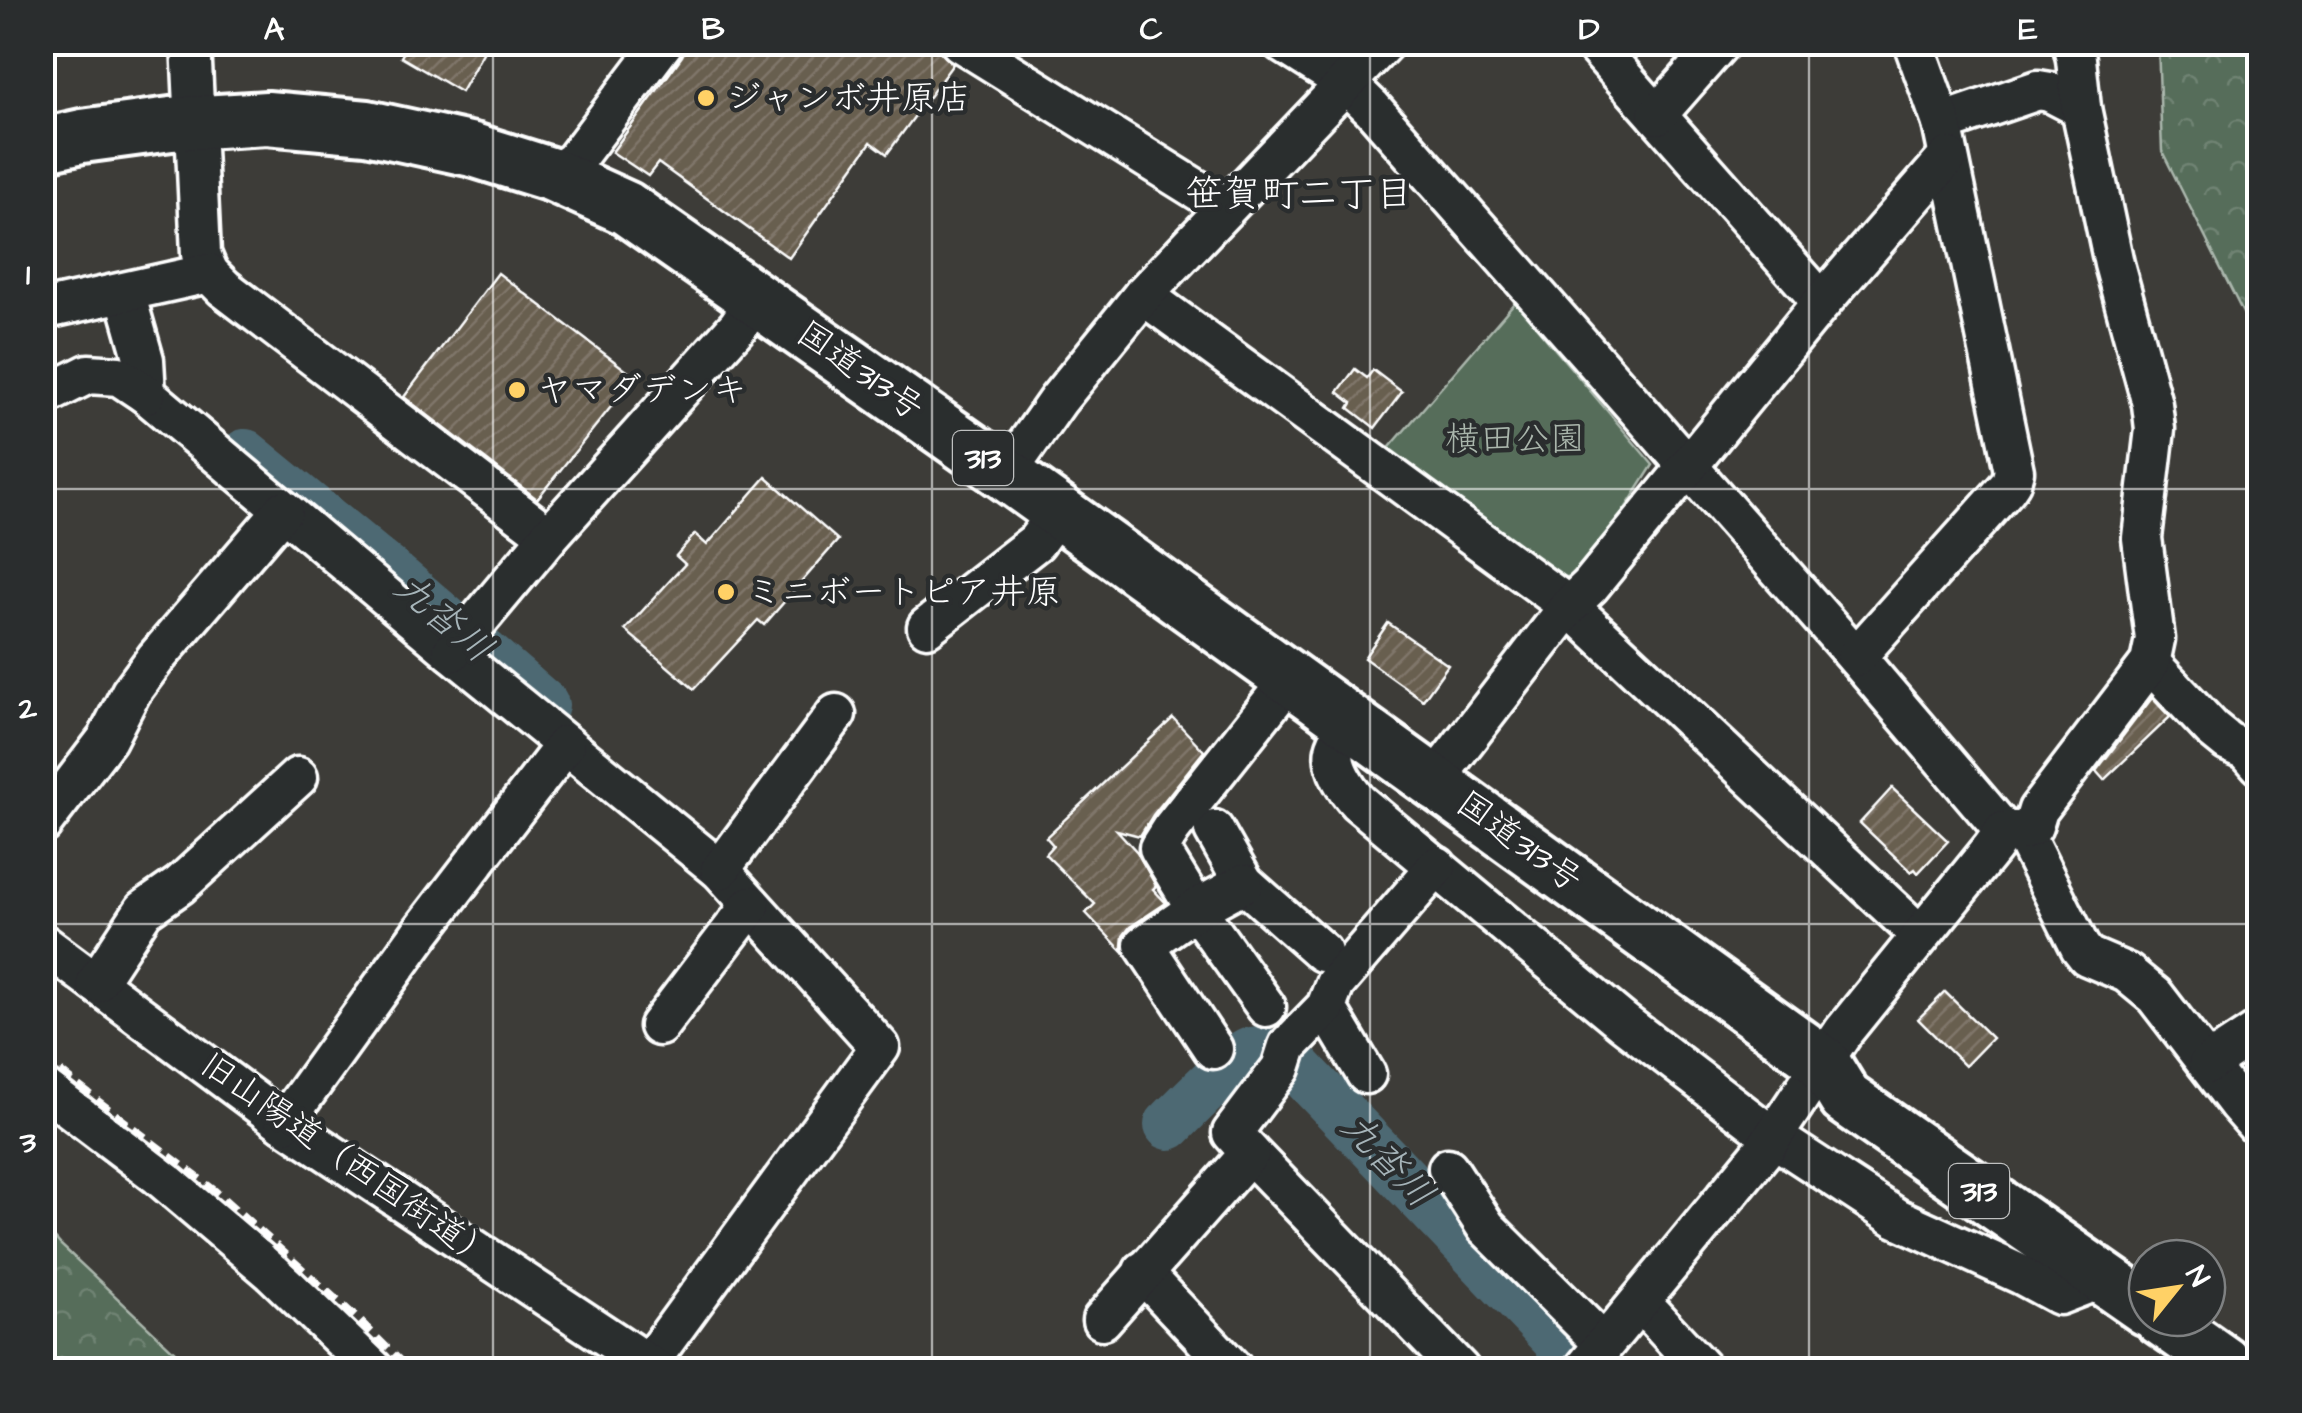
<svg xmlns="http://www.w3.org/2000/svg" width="2302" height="1413" viewBox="0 0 2302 1413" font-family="'Architects Daughter','Klee One',sans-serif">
	<defs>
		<pattern id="forest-crowns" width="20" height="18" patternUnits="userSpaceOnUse" patternTransform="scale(2.5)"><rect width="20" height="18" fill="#566d5a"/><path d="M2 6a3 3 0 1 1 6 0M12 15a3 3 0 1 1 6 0" fill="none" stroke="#6f8373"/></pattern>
		<pattern id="building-hatch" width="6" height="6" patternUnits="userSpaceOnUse" patternTransform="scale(2.5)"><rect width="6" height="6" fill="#685e50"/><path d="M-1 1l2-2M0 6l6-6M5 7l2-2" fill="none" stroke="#7f766a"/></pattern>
	</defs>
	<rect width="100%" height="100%" fill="#3d3c38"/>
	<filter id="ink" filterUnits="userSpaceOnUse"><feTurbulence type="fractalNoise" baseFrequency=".01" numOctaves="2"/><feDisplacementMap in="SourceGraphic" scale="20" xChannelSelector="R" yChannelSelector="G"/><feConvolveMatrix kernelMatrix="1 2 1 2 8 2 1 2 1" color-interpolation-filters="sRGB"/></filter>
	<g filter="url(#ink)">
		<g fill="url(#forest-crowns)" stroke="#aab6ac" stroke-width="2.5">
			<path d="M2158,43H2259V345L2162,151Z"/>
			<path d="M43,1225L61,1245L194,1370H43Z"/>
		</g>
		<path fill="#566d5a" stroke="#aab6ac" stroke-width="2.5" d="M1515,302L1653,465L1583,575L1558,578L1384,454Z"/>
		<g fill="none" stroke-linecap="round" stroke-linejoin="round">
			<g stroke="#4e6973" stroke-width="50">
				<path d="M245,454L400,581L544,705"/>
				<path d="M1169,1125C1183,1111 1236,1056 1251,1052C1266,1049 1283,1059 1295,1065L1586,1370"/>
			</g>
		</g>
		<g fill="url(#building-hatch)" stroke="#fff" stroke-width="2.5">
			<path d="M409,42H489L461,92L401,57Z"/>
			<path d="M689,42H930L953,64L887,154L871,142L789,258L658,163L648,176L612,152L682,56Z"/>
			<path d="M498,273L635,377L537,499L404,397Z"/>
			<path d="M1355,369L1367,378L1373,370L1402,392L1375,428L1349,408L1352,403L1338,392Z"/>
			<path d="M766,477L838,540L764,625L758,620L694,689L625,630L685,564L676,556L695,534L707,545Z"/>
			<path d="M1388,623L1448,665L1423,700L1364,658Z"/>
			<path d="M2152,698L2170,717L2104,780L2096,771Z"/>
			<path d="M1173,718L1204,751L1153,815L1140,836L1117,830L1137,852L1156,886L1153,889L1166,903L1130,927L1123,936L1122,946L1123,952L1086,913L1095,904L1045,854L1053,845L1046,837Z"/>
			<path d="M1892,788L1948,841L1918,873L1915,869L1911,872L1860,823Z"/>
			<path d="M1945,992L1992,1038L1965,1066L1918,1019Z"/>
		</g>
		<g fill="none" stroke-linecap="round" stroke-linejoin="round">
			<g stroke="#fff" stroke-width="45">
				<g id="minor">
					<path d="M191,42L201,254L209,273"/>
					<path d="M960,42L1225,207"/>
					<path d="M1281,42L1346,83L1372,108L1856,657L2004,831"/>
					<path d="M1592,42L1822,302"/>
					<path d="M1657,115L1721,42"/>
					<path d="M1942,123L2038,90L2050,92L2081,108"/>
					<path d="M553,175L574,161L664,42"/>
					<path d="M125,293L144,360L146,394L452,652L720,870L880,1047L648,1364"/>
					<path d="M1143,295L1569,606L1920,935"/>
					<path d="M42,310L209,273L224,288L549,536"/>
					<path d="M42,397L88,374L119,376L146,394"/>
					<path d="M1006,474L1058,400L1143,295L1385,42"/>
					<path d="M927,627L1036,542L1058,512"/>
					<path d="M452,652L549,536L738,326L757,298"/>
					<path d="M1856,657L2007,488L2011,482L2014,471L1942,123L1913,42"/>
					<path d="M2150,663L2212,729L2228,742L2247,750L2260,765"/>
					<path d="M1350,721C1345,730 1337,740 1335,750C1331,767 1347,790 1358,802L1623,1022L1773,1137L1897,1218L2022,1275L2059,1295L2103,1278"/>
					<path d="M1434,781L1569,606L1590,586L1822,302L1948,157"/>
					<path d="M42,824L107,739L131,692L156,658L283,510"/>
					<path d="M1214,830L1244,883L1322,952"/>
					<path d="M2022,831L2080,947L2087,956L2127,973L2155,996L2238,1104L2260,1129"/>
					<path d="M720,870L836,714"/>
					<path d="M42,943L284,1123L657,1370"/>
					<path d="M96,983L144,910L180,885L298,777"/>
					<path d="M1266,1007L1196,909L1159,848L1171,829L1290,679"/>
					<path d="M1326,1007L1366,1074"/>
					<path d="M659,1026L751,905"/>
					<path d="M1213,1049L1144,945L1196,909L1244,883"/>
					<path d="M2208,1064L2260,1030"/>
					<path d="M42,1087L159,1176L272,1272L374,1370"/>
					<path d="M284,1123L422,931L565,745"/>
					<path d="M1250,1153L1460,1370"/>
					<path d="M1448,1168L1486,1227L1604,1344"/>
					<path d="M1143,1271L1148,1279L1234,1370"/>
					<path d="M1640,1302L1703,1370"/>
					<path d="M1102,1320L1250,1153L1232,1133L1281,1068L1288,1046L1326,1007L1335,984L1437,866"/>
					<path d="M1583,1370L1764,1150L1843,1032L1992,848L2004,831H2022L2033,826L2038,810L2150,663L2155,639L2142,538L2155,429L2152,404L2114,264L2081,108L2076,59L2072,42"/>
				</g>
			</g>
			<g stroke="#fff" stroke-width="60">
				<g id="highway">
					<path d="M42,145L82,136L171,124L267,118L367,127L473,150L553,175L626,208L1006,474L1823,1062L1845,1098L2147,1309"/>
					<path d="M2160,1318L2234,1370"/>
				</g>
			</g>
			<use href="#minor" stroke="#2a2d2e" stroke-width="38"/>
			<use href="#highway" stroke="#2a2d2e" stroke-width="52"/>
			<path stroke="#fff" stroke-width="8" stroke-dasharray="15 8" stroke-linecap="butt" d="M42,1058L215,1191L360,1321L409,1370"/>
		</g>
	</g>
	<path fill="none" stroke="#fff" stroke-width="2.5" stroke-opacity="0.55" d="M493,42V1370M932,42V1370M1370,42V1370M1809,42V1370M42,489H2260M42,924H2260"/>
	<g fill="#ffd166" stroke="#2a2d2e" stroke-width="4">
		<circle cx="706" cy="98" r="10"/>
		<circle cx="517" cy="390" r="10"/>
		<circle cx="726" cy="592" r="10"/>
	</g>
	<g text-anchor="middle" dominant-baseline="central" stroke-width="9" stroke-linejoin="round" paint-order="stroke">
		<g fill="#2a2d2e" stroke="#bfc0c0" stroke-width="2.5">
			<rect x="953" y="431" width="60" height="54" rx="8"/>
			<rect x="1949" y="1164" width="60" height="54" rx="8"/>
		</g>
		<g font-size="32" font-weight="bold" fill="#fff">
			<text x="983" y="458">313</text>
			<text x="1979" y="1191">313</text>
		</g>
		<g font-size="35" fill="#fff" stroke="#2a2d2e" text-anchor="start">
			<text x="726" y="98">ジャンボ井原店</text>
			<text x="537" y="390">ヤマダデンキ</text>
			<text x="746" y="592">ミニボートピア井原</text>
		</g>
		<g font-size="35" fill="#fff" stroke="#2a2d2e">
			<text transform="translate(860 371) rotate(35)">国道313号</text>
			<text transform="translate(1519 842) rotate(36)">国道313号</text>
			<text transform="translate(347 1161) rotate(35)">旧山陽道（西国街道）</text>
		</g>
		<g font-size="35" fill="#aab6ac" stroke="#2a2d2e">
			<text x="1515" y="439">横田公園</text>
		</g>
		<g font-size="38" fill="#fff" stroke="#2a2d2e">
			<text x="1299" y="195">笹賀町二丁目</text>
		</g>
		<g font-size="38" font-style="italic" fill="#a6b4b9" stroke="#2a2d2e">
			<text transform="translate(443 619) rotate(40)">九沓川</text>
			<text transform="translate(1387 1161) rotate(46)">九沓川</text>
		</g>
	</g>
	<rect width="2302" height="1413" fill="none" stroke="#2a2d2e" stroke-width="110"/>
	<g transform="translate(2177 1288) rotate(60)"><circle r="48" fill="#2a2d2e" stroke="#7f8182" stroke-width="2.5"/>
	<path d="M0-8L18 38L0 25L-18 38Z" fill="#ffd166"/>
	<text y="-15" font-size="28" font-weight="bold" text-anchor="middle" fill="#ffffff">N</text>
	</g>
	<rect x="55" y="55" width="2192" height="1303" fill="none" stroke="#fff" stroke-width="4"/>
	<g font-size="32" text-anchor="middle" font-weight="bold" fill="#fff">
		<text x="274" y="39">A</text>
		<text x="713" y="39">B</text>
		<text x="1151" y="39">C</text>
		<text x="1589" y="39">D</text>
		<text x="2028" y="39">E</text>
		<text x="28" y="284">1</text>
		<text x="28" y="718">2</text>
		<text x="28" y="1152">3</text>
	</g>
</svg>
